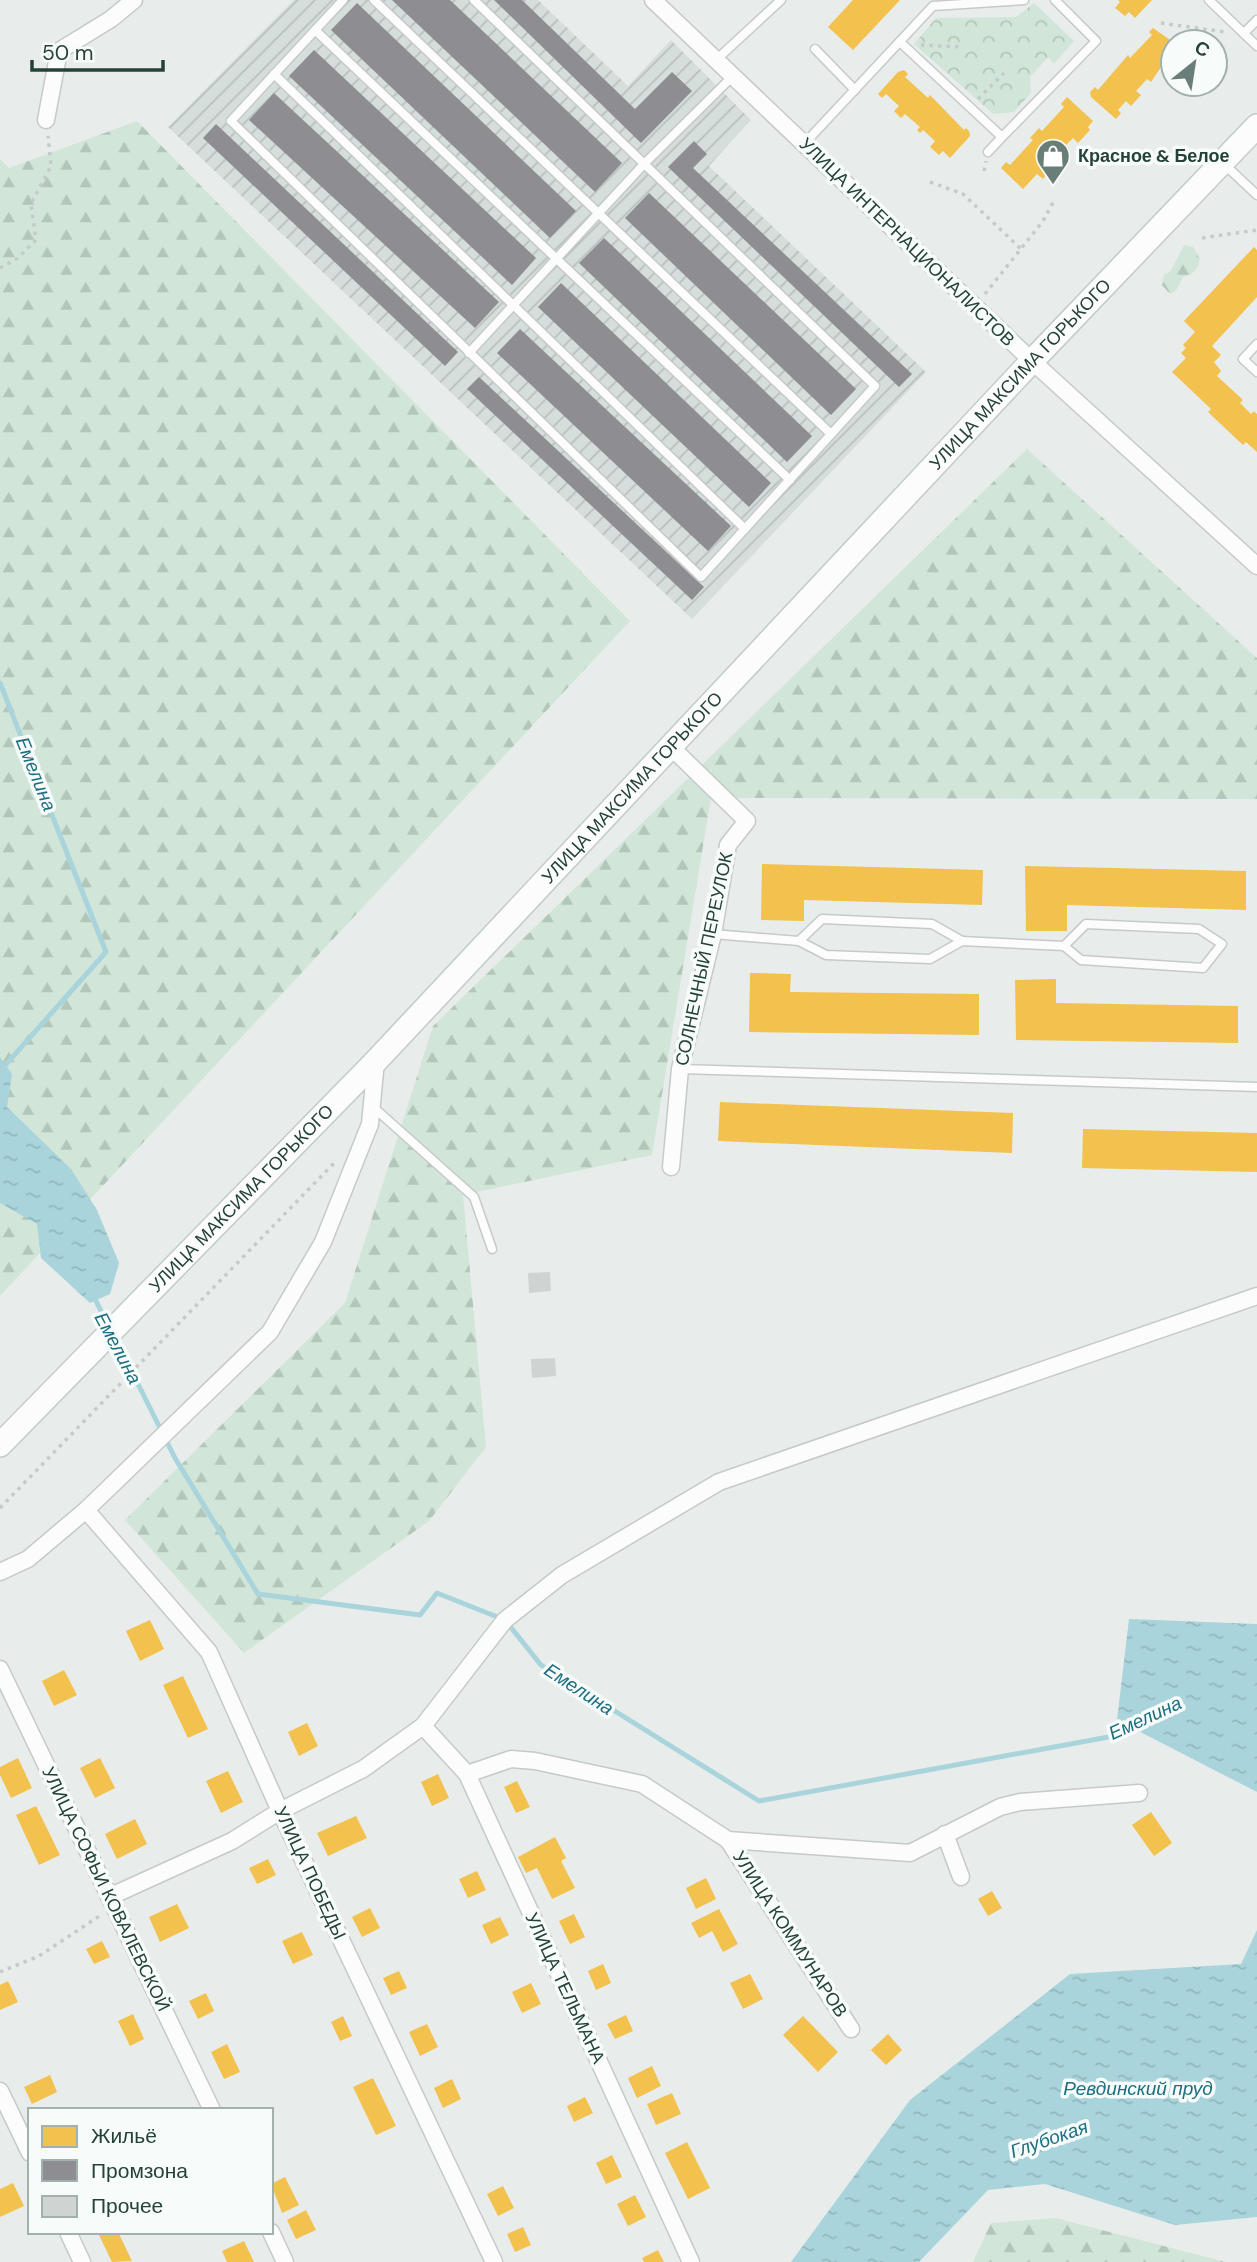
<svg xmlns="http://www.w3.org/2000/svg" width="1257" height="2262" viewBox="0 0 1257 2262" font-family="'DM Sans',sans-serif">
	<defs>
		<pattern id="industrial-furrows" width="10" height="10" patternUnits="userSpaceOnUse" patternTransform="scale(1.75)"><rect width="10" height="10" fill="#d6dedb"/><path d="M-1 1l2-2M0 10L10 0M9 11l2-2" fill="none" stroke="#b8c0bd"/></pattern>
		<pattern id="forest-firs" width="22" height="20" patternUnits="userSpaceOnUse" patternTransform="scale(1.75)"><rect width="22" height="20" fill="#d1e6d8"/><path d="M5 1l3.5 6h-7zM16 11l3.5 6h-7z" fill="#b3c6ba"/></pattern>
		<pattern id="park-crowns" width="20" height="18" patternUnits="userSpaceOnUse" patternTransform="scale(1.75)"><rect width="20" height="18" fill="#d1e6d8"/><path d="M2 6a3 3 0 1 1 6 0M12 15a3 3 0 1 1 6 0" fill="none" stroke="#b3c6ba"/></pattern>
		<pattern id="water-ripples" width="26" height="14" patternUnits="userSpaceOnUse" patternTransform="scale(1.75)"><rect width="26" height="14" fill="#a9d4db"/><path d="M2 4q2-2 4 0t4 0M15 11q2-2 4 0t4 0" fill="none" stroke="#91b7bd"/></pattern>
	</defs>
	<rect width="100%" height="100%" fill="#e8edeb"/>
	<path fill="url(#industrial-furrows)" d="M294,0H538L628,86L671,40L751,120L709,166L926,372L692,619L168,127Z"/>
	<g fill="url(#forest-firs)">
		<path d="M137,121L630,621L0,1296V159L9,168Z"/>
		<path d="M1184,245L1193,247L1200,259C1198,269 1194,275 1183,277L1176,291L1170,294L1162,285L1164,274L1170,272Z"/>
		<path d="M1027,449L1257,658V799L711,798L652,1155L463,1195L486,1447L429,1521L244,1653L125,1520L345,1303L433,1026Z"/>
		<path d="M1055,2218L1226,2262H973L991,2223Z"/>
	</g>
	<path fill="url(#park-crowns)" d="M1034,3L1074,41L1054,64L1048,57L1030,77L1031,93L1014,112L993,114L914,44L936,18L1016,17Z"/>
	<g fill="url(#water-ripples)">
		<path d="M0,1057L12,1074L7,1107L71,1169L97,1210L119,1263L110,1294L90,1303L41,1258L37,1224L0,1203Z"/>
		<path d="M1129,1619L1257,1624V1792L1117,1720Z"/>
		<path d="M1257,1930V2217L1175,2225L1045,2184L988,2190L919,2262H791L910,2100L1070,1974L1241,1964Z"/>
	</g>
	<g fill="#f2c14e">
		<path d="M853,0H900L853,50L828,27Z"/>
		<path d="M1118,0H1152L1135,18L1129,12L1125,16L1115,8L1120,2Z"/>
		<path d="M1153,28L1173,42V64L1168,69L1163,64L1151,82L1147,79L1136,91L1141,95L1131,106L1126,101L1118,110L1121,113L1116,119L1091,97L1090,92L1095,87L1098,90L1128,55L1130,58L1152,35L1149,32Z"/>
		<path d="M904,70L908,74L905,77L928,98L930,95L964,130L966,128L969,131L970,136L950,158L943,151L939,155L930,147L935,141L923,130L920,133L917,130L920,127L905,114L901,118L894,111L899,106L886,94L882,98L878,94L898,72Z"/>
		<path d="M1067,97L1093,121L1088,127L1090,130L1078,143L1073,138L1066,145L1069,148L1043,179L1037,174L1023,189L1001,168L1006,162L1010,165L1033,140L1030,138L1039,128L1042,131L1064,107L1061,104Z"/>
		<path d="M1254,247L1257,250V297L1212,346L1221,355L1214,362L1221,371L1217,376L1243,400L1240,403L1251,414L1254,411L1257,414V452L1246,442L1243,445L1208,412L1211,409L1172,372L1186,358L1181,353L1186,348L1183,345L1195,332L1184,321Z"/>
		<path d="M762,864L983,870L982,905L804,900V921L761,920Z"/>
		<path d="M1025,866L1246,871V910L1067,905V931H1026Z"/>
		<path d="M750,973L791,974L790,992L979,994V1035L749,1032Z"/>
		<path d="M1056,979V1003L1238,1006V1043L1016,1040L1015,980Z"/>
		<path d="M720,1102L1013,1113L1012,1153L718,1141Z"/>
		<path d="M1083,1129L1257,1133V1172L1082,1168Z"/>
		<path d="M150,1620L164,1649L140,1661L126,1631Z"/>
		<path d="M64,1670L77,1695L54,1706L42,1681Z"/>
		<path d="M183,1676L208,1729L188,1738L163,1685Z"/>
		<path d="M307,1723L318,1746L299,1756L288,1732Z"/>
		<path d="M18,1758L32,1788L11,1798L0,1775V1767Z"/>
		<path d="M100,1758L115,1788L95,1798L80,1768Z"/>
		<path d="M228,1771L243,1802L221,1813L206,1781Z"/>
		<path d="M438,1774L449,1798L432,1806L421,1782Z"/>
		<path d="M517,1781L530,1807L516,1813L504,1787Z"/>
		<path d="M36,1806L60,1855L39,1865L16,1815Z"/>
		<path d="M1151,1812L1172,1843L1154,1856L1132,1825Z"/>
		<path d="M356,1816L367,1838L328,1856L317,1833Z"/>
		<path d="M135,1819L147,1844L117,1859L105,1834Z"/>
		<path d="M555,1837L566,1858L561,1861L575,1888L552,1899L537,1868L526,1873L518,1857Z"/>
		<path d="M268,1859L276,1875L257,1884L249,1868Z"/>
		<path d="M477,1871L486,1890L468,1898L459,1879Z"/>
		<path d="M706,1878L716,1899L696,1909L686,1888Z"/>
		<path d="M992,1891L1002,1908L988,1916L978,1899Z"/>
		<path d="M177,1904L189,1928L160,1942L149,1917Z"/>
		<path d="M370,1908L380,1928L362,1937L352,1917Z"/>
		<path d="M719,1909L738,1944L723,1952L712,1931L699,1938L691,1923Z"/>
		<path d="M574,1914L585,1937L570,1944L559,1921Z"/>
		<path d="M500,1917L509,1935L491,1944L482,1925Z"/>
		<path d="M302,1932L313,1955L293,1964L282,1941Z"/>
		<path d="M102,1941L110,1957L94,1964L86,1949Z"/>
		<path d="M603,1964L611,1983L596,1990L588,1971Z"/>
		<path d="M399,1971L407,1988L391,1995L383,1978Z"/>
		<path d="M750,1974L763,1999L743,2009L730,1983Z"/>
		<path d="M8,1981L18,2002L0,2010V1985Z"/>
		<path d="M531,1983L541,2004L522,2013L512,1992Z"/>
		<path d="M206,1993L214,2011L198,2019L189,2001Z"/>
		<path d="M133,2014L144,2039L130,2046L118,2021Z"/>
		<path d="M626,2015L633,2031L615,2039L607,2024Z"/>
		<path d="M343,2016L352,2036L340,2041L331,2022Z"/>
		<path d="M803,2016L838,2052L818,2072L783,2035Z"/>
		<path d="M427,2024L438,2047L420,2056L409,2032Z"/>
		<path d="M888,2034L902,2050L886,2065L871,2050Z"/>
		<path d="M227,2044L240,2072L224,2079L211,2052Z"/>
		<path d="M652,2066L661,2086L637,2098L628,2078Z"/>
		<path d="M50,2075L57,2092L32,2104L24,2087Z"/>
		<path d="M373,2078L396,2126L376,2135L353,2087Z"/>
		<path d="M452,2079L461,2099L443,2108L434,2088Z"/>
		<path d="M672,2093L681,2114L656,2125L647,2104Z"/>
		<path d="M585,2097L593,2113L574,2122L567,2106Z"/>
		<path d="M687,2142L710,2188L688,2199L665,2153Z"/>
		<path d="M612,2155L622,2177L606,2184L596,2163Z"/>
		<path d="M285,2177L299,2205L282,2213L271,2184Z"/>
		<path d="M13,2183L24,2206L0,2217V2189Z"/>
		<path d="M503,2186L514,2208L498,2216L487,2194Z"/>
		<path d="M635,2195L646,2217L628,2226L617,2204Z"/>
		<path d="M306,2210L316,2230L296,2239L287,2220Z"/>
		<path d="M523,2227L531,2245L515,2252L507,2234Z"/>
		<path d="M104,2232H118L132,2261L112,2262L99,2235Z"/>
		<path d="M244,2241L254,2262H227L222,2251Z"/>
		<path d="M658,2250L664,2262H644L642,2258Z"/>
	</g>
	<g fill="#8d8d92">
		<path d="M392,0H450L622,163L595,192Z"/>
		<path d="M494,0H522L635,109L672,72L692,91L641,143Z"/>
		<path d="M357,3L576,211L550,238L331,30Z"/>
		<path d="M314,50L536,258L512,285L289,76Z"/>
		<path d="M274,93L499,302L475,328L249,120Z"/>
		<path d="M216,124L458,352L445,366L203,138Z"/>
		<path d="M694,141L707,154L693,168L912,374L899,387L668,167Z"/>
		<path d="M649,193L856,389L831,415L625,218Z"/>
		<path d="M604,238L812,436L787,462L579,263Z"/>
		<path d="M561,283L771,483L749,507L538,307Z"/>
		<path d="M520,329L731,526L708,551L497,353Z"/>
		<path d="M479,377L704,587L692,600L467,389Z"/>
	</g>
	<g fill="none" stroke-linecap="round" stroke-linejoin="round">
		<g stroke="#a9d4db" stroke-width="5">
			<path d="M0,683L106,952L0,1071"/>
			<path d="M93,1295L109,1327"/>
			<path d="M114,1336L175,1458L258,1594L420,1615L437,1593L505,1620L541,1665L759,1801L1114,1736L1135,1725"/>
		</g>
	</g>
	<g fill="#cfd4d2">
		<path d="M550,1272L551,1291L529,1293L528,1273Z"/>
		<path d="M555,1358L556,1376L532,1378L531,1359Z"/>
	</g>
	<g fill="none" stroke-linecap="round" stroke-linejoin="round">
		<g stroke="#c5cac8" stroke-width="11">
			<g id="service">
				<path d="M343,0L231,121L701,577L875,386L474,0"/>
				<path d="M374,0L831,434"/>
				<path d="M1209,0L1257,46"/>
				<path d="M315,30L790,480"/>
				<path d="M1244,33L1257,20"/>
				<path d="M900,42L1002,137L1096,41L1055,0"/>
				<path d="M815,49L855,90"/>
				<path d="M716,60L781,0"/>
				<path d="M274,74L745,529"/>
				<path d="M805,143L933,6L1024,0"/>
				<path d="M988,152L1002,137"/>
				<path d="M1223,163L1257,195"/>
				<path d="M1257,344L1243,359L1257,372"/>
				<path d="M469,353L645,163L733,76"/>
				<path d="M713,934L799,941L826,955L930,959L962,941L1064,946L1081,960L1203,968L1222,944L1199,929L1086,924L1064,946"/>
				<path d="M799,941L822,919L932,924L962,941"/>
				<path d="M680,1069L1257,1087"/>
				<path d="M372,1106L474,1197L492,1249"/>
			</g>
		</g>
		<g stroke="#c5cac8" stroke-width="19">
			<g id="minor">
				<path d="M653,0L1032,361L1257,566"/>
				<path d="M46,120L59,51L111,19L134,0"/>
				<path d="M671,747L747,821L728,845L713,934L680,1069L671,1167"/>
				<path d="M86,1510L209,1652L280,1811L494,2262"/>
				<path d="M0,1572L28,1559L86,1510L270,1332L323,1242L370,1124L376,1061"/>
				<path d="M0,1669L212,2110"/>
				<path d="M423,1726L467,1774L691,2262"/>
				<path d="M467,1774L511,1759L535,1761L642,1784L728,1840L910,1853L1000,1807L1020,1802L1139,1793"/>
				<path d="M945,1834L961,1877"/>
				<path d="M728,1840L851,2029"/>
				<path d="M109,1897L232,1841L280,1811L363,1769L423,1726L505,1620L562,1575L719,1482L1257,1296"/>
				<path d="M0,2091L30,2153"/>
				<path d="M68,2232L82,2262"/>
				<path d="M271,2232L285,2262"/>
			</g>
		</g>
		<g stroke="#c3cbc8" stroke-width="26">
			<g id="secondary">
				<path id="s1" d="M0,1445L376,1061L1032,361L1257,126"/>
			</g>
		</g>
		<g stroke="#c3ccca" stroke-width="3.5" stroke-dasharray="3.5 5" stroke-linecap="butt">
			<path d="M1161,23L1225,32"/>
			<path d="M921,45L961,47"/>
			<path d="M978,99L1004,73"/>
			<path d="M984,171L986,161"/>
			<path d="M930,182L963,194L1021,249"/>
			<path d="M1202,238L1257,230"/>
			<path d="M0,268L18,258L36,240L31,204L51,166L48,136"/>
			<path d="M985,294L1043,221L1055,199"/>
			<path d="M0,1508L337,1160"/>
			<path d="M0,1972L39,1956L101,1915"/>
		</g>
		<use href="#service" stroke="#fcfcfc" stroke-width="8"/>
		<use href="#minor" stroke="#fcfcfc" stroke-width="16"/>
		<use href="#secondary" stroke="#fcfcfc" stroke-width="23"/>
	</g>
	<defs>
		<g id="shop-pin" transform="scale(1.75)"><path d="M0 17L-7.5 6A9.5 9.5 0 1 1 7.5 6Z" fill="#697e78" stroke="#f7fbf9"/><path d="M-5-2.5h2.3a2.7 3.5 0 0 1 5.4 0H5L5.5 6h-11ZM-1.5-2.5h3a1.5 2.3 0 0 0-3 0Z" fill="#fff"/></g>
	</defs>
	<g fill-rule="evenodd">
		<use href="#shop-pin" x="1053" y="156"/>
	</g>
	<g text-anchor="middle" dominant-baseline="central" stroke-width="7" stroke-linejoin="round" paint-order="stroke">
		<g font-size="18" font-weight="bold" fill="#24423a" stroke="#f7fbf9" text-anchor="start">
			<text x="1078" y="156">Красное &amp; Белое</text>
		</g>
		<g font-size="18" fill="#24423a" stroke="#f7fbf9">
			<text transform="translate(907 242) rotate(44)">УЛИЦА ИНТЕРНАЦИОНАЛИСТОВ</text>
			<text stroke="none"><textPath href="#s1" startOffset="1479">УЛИЦА МАКСИМА ГОРЬКОГО</textPath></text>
			<text stroke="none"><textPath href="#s1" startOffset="912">УЛИЦА МАКСИМА ГОРЬКОГО</textPath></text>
			<text transform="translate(704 959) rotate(-78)">СОЛНЕЧНЫЙ ПЕРЕУЛОК</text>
			<text stroke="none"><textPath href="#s1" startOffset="345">УЛИЦА МАКСИМА ГОРЬКОГО</textPath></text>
			<text transform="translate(310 1873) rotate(65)">УЛИЦА ПОБЕДЫ</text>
			<text transform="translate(106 1889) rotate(64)">УЛИЦА СОФЬИ КОВАЛЕВСКОЙ</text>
			<text transform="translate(790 1934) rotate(57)">УЛИЦА КОММУНАРОВ</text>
			<text transform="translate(565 1988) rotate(65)">УЛИЦА ТЕЛЬМАНА</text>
		</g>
		<g font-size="19" font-style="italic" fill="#1c6f80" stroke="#f7fbf9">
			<text transform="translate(36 774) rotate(68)">Емелина</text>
			<text transform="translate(118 1348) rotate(62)">Емелина</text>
			<text transform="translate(579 1689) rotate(33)">Емелина</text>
			<text transform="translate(1145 1718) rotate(-25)">Емелина</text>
			<text x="1138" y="2088">Ревдинский пруд</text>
			<text transform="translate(1049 2139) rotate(-19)">Глубокая</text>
		</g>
	</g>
	<rect x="28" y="2108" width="245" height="126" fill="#f7fbf9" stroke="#a3b1ad" stroke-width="2"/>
	<rect x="42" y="2126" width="35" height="21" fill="#f2c14e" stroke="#a3b1ad" stroke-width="2"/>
	<text x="91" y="2143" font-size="21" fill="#24423a">Жильё</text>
	<rect x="42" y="2160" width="35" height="21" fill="#8d8d92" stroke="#a3b1ad" stroke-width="2"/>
	<text x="91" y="2178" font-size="21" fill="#24423a">Промзона</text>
	<rect x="42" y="2196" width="35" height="21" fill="#cfd4d2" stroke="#a3b1ad" stroke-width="2"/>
	<text x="91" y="2213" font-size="21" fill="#24423a">Прочее</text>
	<g transform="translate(1194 63) rotate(30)"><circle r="33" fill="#f7fbf9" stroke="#a3b1ad" stroke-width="2"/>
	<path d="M0-5L12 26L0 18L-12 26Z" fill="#697e78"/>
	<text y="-10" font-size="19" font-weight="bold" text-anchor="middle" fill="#24423a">С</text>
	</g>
	<path d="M32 60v10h131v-10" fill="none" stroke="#24423a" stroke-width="3.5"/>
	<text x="42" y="60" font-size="21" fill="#24423a" stroke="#f7fbf9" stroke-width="5" paint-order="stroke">50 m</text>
</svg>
